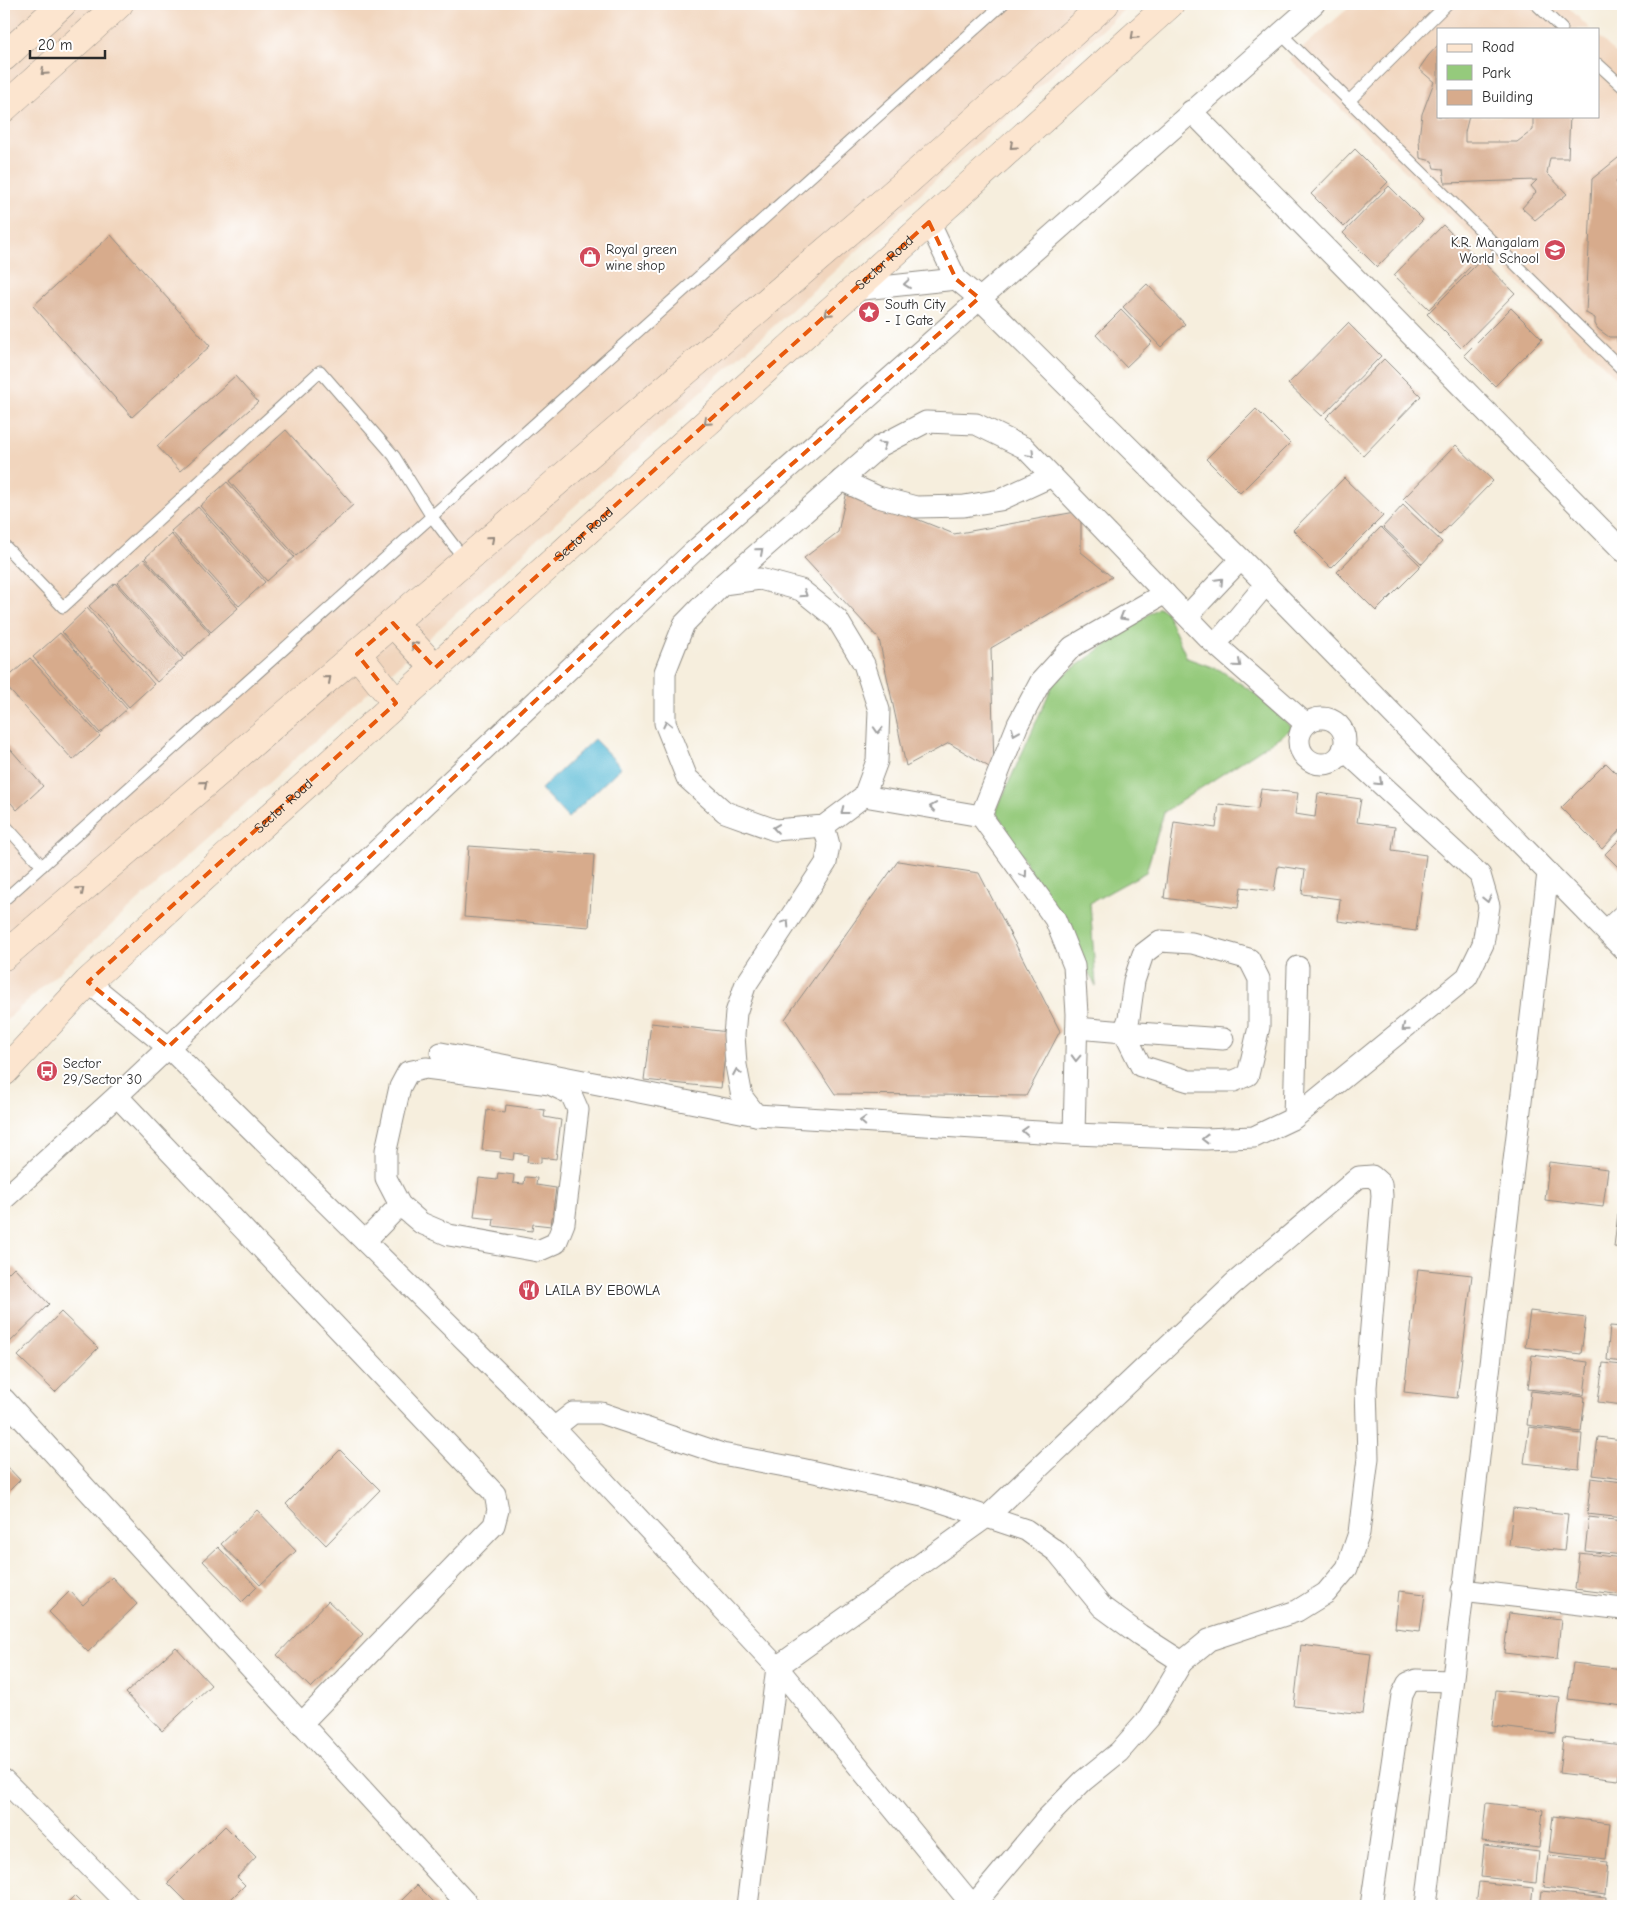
<svg xmlns="http://www.w3.org/2000/svg" width="1627" height="1910" viewBox="0 0 1627 1910" font-family="'Comic Neue',sans-serif">
	<rect width="100%" height="100%" fill="#fff"/>
	<filter id="ink" filterUnits="userSpaceOnUse"><feTurbulence type="fractalNoise" baseFrequency=".02" numOctaves="2"/><feDisplacementMap in="SourceGraphic" scale="10" xChannelSelector="R" yChannelSelector="G"/><feConvolveMatrix kernelMatrix="1 2 1 2 8 2 1 2 1" color-interpolation-filters="sRGB"/></filter>
	<filter id="wash" filterUnits="userSpaceOnUse"><feTurbulence type="fractalNoise" baseFrequency=".0096" numOctaves="4" result="noise"/><feDisplacementMap in="SourceGraphic" scale="20" xChannelSelector="R" yChannelSelector="G"/><feGaussianBlur stdDeviation="1.12" result="paint"/><feColorMatrix in="noise" values="0 0 0 0 0 0 0 0 0 0 0 0 0 0 0 0 0 1.4 0 .05"/><feComposite in="paint" operator="in"/></filter>
	<g filter="url(#wash)">
		<rect width="100%" height="100%" fill="#f6eedd"/>
		<g fill="#f1d5bd">
			<path d="M4,4H1130L4,1022Z"/>
			<path d="M1353,4H1565L1590,29H1438V116H1598V36L1623,60V384L1290,59Z"/>
		</g>
		<path fill="#95ca7c" stroke="#607a54" d="M1159,607L1166,612L1187,658L1220,670L1256,694L1293,728L1164,812L1146,872L1090,903L1096,986L996,811L1054,682Z"/>
		<path fill="#56b9d5" stroke="#407280" d="M594,739L621,767L568,818L541,789Z"/>
		<g id="blocks">
			<g fill="#d7ab8c">
				<path d="M1438,45V116H1469L1465,132V142H1517L1533,130V116H1570L1568,158H1550L1547,173L1567,194L1535,220L1522,208L1536,192L1531,186L1537,180L1445,183L1443,169L1434,168L1432,161L1420,158L1419,138L1422,114L1434,82L1419,69L1428,56Z"/>
				<path d="M1355,149L1388,182L1344,227L1311,194Z"/>
				<path d="M1623,154V175L1616,182L1623,191V342H1617V337H1609L1598,329L1595,324V318L1586,313L1592,179Z"/>
				<path d="M1389,186L1423,220L1377,267L1343,233Z"/>
				<path d="M1443,225L1478,259L1429,309L1394,275Z"/>
				<path d="M111,235L210,346L132,417L33,306Z"/>
				<path d="M1481,260L1515,293L1461,348L1427,314Z"/>
				<path d="M1147,284L1185,324L1161,347L1123,307Z"/>
				<path d="M1511,308L1542,339L1495,386L1464,355Z"/>
				<path d="M1121,310L1152,342L1126,367L1096,335Z"/>
				<path d="M1348,323L1381,356L1322,416L1288,384Z"/>
				<path d="M1384,359L1421,396L1363,456L1326,418Z"/>
				<path d="M235,376L258,402L180,471L157,446Z"/>
				<path d="M1256,409L1290,443L1240,493L1206,459Z"/>
				<path d="M286,430L353,505L296,556L229,481Z"/>
				<path d="M1456,445L1493,481L1440,535L1403,499Z"/>
				<path d="M1344,478L1383,516L1331,568L1293,530Z"/>
				<path d="M227,482L294,557L267,581L200,506Z"/>
				<path d="M847,491L954,534L1081,511V552L1112,577L991,648L994,770L949,743L906,766L879,639L804,558L838,532Z"/>
				<path d="M1403,505L1442,542L1422,564L1383,527Z"/>
				<path d="M198,507L265,582L239,606L171,531Z"/>
				<path d="M1381,527L1421,566L1376,611L1337,572Z"/>
				<path d="M171,534L238,608L211,632L145,558Z"/>
				<path d="M144,559L210,633L184,657L117,583Z"/>
				<path d="M115,583L183,659L157,682L89,606Z"/>
				<path d="M87,608L154,684L129,707L62,632Z"/>
				<path d="M60,633L127,709L100,733L33,657Z"/>
				<path d="M30,658L100,736L73,760L4,684V681Z"/>
				<path d="M4,742L43,786L17,810L4,795Z"/>
				<path d="M1606,763L1623,780V827L1602,849L1561,808Z"/>
				<path d="M1261,789L1298,793L1295,814L1315,817L1318,793L1361,799L1357,822L1395,827L1392,850L1426,855L1416,931L1338,921L1340,899L1302,894L1305,870L1278,866L1274,891L1241,887L1238,908L1164,898L1174,822L1216,828L1219,804L1258,809Z"/>
				<path d="M1623,836V872L1605,854Z"/>
				<path d="M469,846L594,855L589,927L464,917Z"/>
				<path d="M898,861L979,873L1060,1031L1026,1096L835,1094L785,1019Z"/>
				<path d="M651,1023L728,1032L721,1088L644,1080Z"/>
				<path d="M506,1105L545,1110L544,1117L561,1120L556,1159L541,1157V1163L527,1162L528,1155L514,1153L513,1160L500,1158L501,1152L482,1150L487,1110L505,1113Z"/>
				<path d="M1622,1144H1623V1170H1619Z"/>
				<path d="M1549,1162L1608,1169L1603,1207L1545,1200Z"/>
				<path d="M498,1173L514,1175L513,1183L524,1184L525,1177L537,1178L536,1185L556,1188L551,1226L533,1224L532,1231L493,1226L494,1219L474,1217L479,1178L497,1180Z"/>
				<path d="M1618,1213L1623,1214V1248L1614,1247Z"/>
				<path d="M14,1267L49,1304L7,1345L4,1342V1277Z"/>
				<path d="M1418,1269L1472,1275L1457,1398L1404,1392Z"/>
				<path d="M1530,1311L1586,1318L1581,1354L1525,1347Z"/>
				<path d="M61,1312L98,1348L55,1392L18,1356Z"/>
				<path d="M1610,1326L1623,1327V1362L1607,1360Z"/>
				<path d="M1532,1355L1588,1362L1584,1395L1528,1389Z"/>
				<path d="M1603,1363L1623,1365V1405L1598,1402Z"/>
				<path d="M1531,1391L1585,1397L1581,1432L1527,1425Z"/>
				<path d="M1529,1427L1582,1434L1579,1469L1524,1463Z"/>
				<path d="M1598,1437L1623,1440V1479L1593,1475Z"/>
				<path d="M340,1450L380,1490L326,1545L286,1504Z"/>
				<path d="M4,1463L20,1480L4,1496Z"/>
				<path d="M1591,1478L1623,1482V1518L1587,1514Z"/>
				<path d="M1513,1508L1568,1514L1564,1551L1509,1545Z"/>
				<path d="M257,1510L296,1551L260,1585L221,1544Z"/>
				<path d="M1589,1517L1623,1521V1555L1585,1551Z"/>
				<path d="M218,1547L257,1587L242,1602L203,1561Z"/>
				<path d="M1579,1553L1623,1558V1595L1575,1589Z"/>
				<path d="M112,1577L137,1604L88,1652L49,1612L70,1591L83,1605Z"/>
				<path d="M1399,1591L1425,1594L1420,1631L1395,1628Z"/>
				<path d="M328,1601L363,1634L311,1688L277,1655Z"/>
				<path d="M1509,1613L1561,1619L1557,1659L1504,1653Z"/>
				<path d="M1301,1645L1371,1654L1363,1714L1294,1706Z"/>
				<path d="M176,1647L211,1685L162,1731L126,1693Z"/>
				<path d="M1573,1663L1623,1669V1706L1568,1699Z"/>
				<path d="M1496,1690L1560,1697L1556,1734L1492,1726Z"/>
				<path d="M1563,1738L1622,1745L1618,1780L1559,1773Z"/>
				<path d="M1486,1803L1543,1810L1539,1848L1482,1841Z"/>
				<path d="M1553,1816L1610,1823L1606,1859L1549,1852Z"/>
				<path d="M225,1826L256,1857L237,1877L245,1885L224,1906H218L213,1901L208,1906H191L168,1883Z"/>
				<path d="M1484,1845L1539,1852L1536,1883L1481,1877Z"/>
				<path d="M1548,1855L1608,1862L1605,1895L1544,1887Z"/>
				<path d="M1479,1882L1533,1888L1531,1906H1476Z"/>
				<path d="M417,1885L438,1906H396Z"/>
				<path d="M1542,1891L1606,1898L1605,1906H1540Z"/>
				<path d="M74,1896L84,1906H64Z"/>
			</g>
		</g>
	</g>
	<g filter="url(#ink)">
		<use href="#blocks" fill-opacity="0" stroke="#908c84" stroke-width="1"/>
		<g fill="none" stroke-linecap="round" stroke-linejoin="round">
			<g stroke="#908c84" stroke-width="13">
				<g id="lane">
					<path d="M1536,4L1562,29"/>
					<path d="M1280,33L1623,370"/>
					<path d="M1598,64L1623,87"/>
					<path d="M1349,101L1447,4"/>
					<path d="M4,545L63,607L320,371L394,456L432,517L465,560"/>
					<path d="M4,824L42,866"/>
					<path d="M4,900L1003,4"/>
				</g>
			</g>
			<g stroke="#908c84" stroke-width="23">
				<g id="street">
					<path d="M1191,111L1623,551"/>
					<path d="M929,222L956,279L979,298L1241,559L1623,949"/>
					<path d="M854,290L956,279"/>
					<path d="M841,480L878,497L916,507L964,506L1000,500L1052,476"/>
					<path d="M723,584L760,579L801,590L837,619L864,664L879,710L877,761L864,796L824,826L775,830L725,812L687,778L665,723V672L684,624L723,584L880,446L926,422L976,424L1025,448L1207,637L1306,724"/>
					<path d="M1187,616L1241,559"/>
					<path d="M1216,644L1266,584"/>
					<circle cx="1322" cy="741" r="23"/>
					<path d="M864,796L981,816"/>
					<path d="M1606,931L1623,915"/>
					<path d="M88,982L168,1047L554,1428L777,1667L973,1906"/>
					<path d="M1077,1028L1124,1032L1141,1066L1189,1081H1234L1248,1075L1259,1027V979L1249,959L1192,943L1160,941L1143,954L1134,981L1129,1018L1124,1032L1223,1039"/>
					<path d="M441,1053L756,1115L1074,1134L1205,1139L1254,1137L1294,1118L1467,977L1483,944L1489,906L1480,875L1343,749"/>
					<path d="M426,1068L550,1084L571,1094L578,1110L564,1223L556,1243L538,1251L449,1235L421,1223L400,1205L386,1178V1150L400,1087L408,1072Z"/>
					<path d="M117,1096L495,1494L498,1510L494,1525L301,1724"/>
					<path d="M756,1115L742,1097L736,1065L734,1035L736,1013L745,986L826,863L829,845L824,826"/>
					<path d="M1294,1118L1298,967"/>
					<path d="M1074,1134L1077,1014L1074,966L1055,919L981,816L1018,724L1041,681L1072,647L1165,593"/>
					<path d="M4,1199L117,1096L693,552L1314,4"/>
					<path d="M365,1241L400,1205"/>
					<path d="M4,1399L469,1906"/>
					<path d="M554,1428L573,1413H601L722,1454L801,1469L927,1497L1026,1530L1057,1552L1102,1607L1140,1635L1182,1662L1209,1640L1297,1611L1326,1593L1347,1568L1359,1533L1368,1458L1366,1387L1382,1196L1381,1184L1372,1176L1359,1177L1233,1284L988,1516L777,1667L747,1906"/>
					<path d="M1462,1590L1623,1609"/>
					<path d="M4,1780L129,1906"/>
					<path d="M973,1906L1046,1819L1083,1781L1119,1752L1149,1718L1182,1662"/>
					<path d="M1371,1906L1402,1695L1408,1683L1416,1680L1452,1681"/>
					<path d="M1426,1906L1548,873"/>
				</g>
			</g>
			<g stroke="#908c84" stroke-width="29">
				<g id="secondary">
					<path d="M4,57L62,4"/>
					<path d="M4,108L119,4"/>
					<path d="M393,623L435,668"/>
					<path d="M357,654L396,703"/>
					<path d="M4,956L902,186L1105,4"/>
					<path id="s1" d="M4,1072L88,982L1170,4"/>
				</g>
			</g>
			<use href="#lane" stroke="#fff" stroke-width="11"/>
			<use href="#street" stroke="#fff" stroke-width="21"/>
			<use href="#secondary" stroke="#fce5cf" stroke-width="28"/>
		</g>
		<defs><path id="oneway-chevron" d="M-2-3.5L2.5 0L-2 3.5" fill="none" stroke-width="1.6" stroke-linecap="round" stroke-linejoin="round" transform="scale(1.25)"/></defs>
		<g stroke="#94887d">
			<use href="#oneway-chevron" transform="translate(1134 36) rotate(138)"/>
			<use href="#oneway-chevron" transform="translate(44 72) rotate(138)"/>
			<use href="#oneway-chevron" transform="translate(1013 146) rotate(138)"/>
			<use href="#oneway-chevron" transform="translate(828 313) rotate(138)"/>
			<use href="#oneway-chevron" transform="translate(707 422) rotate(138)"/>
			<use href="#oneway-chevron" transform="translate(491 539) rotate(-41)"/>
			<use href="#oneway-chevron" transform="translate(414 645) rotate(-133)"/>
			<use href="#oneway-chevron" transform="translate(328 679) rotate(-41)"/>
			<use href="#oneway-chevron" transform="translate(204 784) rotate(-41)"/>
			<use href="#oneway-chevron" transform="translate(81 890) rotate(-41)"/>
		</g>
		<g stroke="#a0a0a0">
			<use href="#oneway-chevron" transform="translate(907 284) rotate(174)"/>
			<use href="#oneway-chevron" transform="translate(883 445) rotate(-32)"/>
			<use href="#oneway-chevron" transform="translate(1031 454) rotate(46)"/>
			<use href="#oneway-chevron" transform="translate(760 551) rotate(-41)"/>
			<use href="#oneway-chevron" transform="translate(1220 581) rotate(-46)"/>
			<use href="#oneway-chevron" transform="translate(804 594) rotate(33)"/>
			<use href="#oneway-chevron" transform="translate(1123 617) rotate(150)"/>
			<use href="#oneway-chevron" transform="translate(1238 664) rotate(41)"/>
			<use href="#oneway-chevron" transform="translate(667 724) rotate(-103)"/>
			<use href="#oneway-chevron" transform="translate(878 730) rotate(93)"/>
			<use href="#oneway-chevron" transform="translate(1015 732) rotate(112)"/>
			<use href="#oneway-chevron" transform="translate(1379 782) rotate(43)"/>
			<use href="#oneway-chevron" transform="translate(933 807) rotate(-171)"/>
			<use href="#oneway-chevron" transform="translate(844 811) rotate(142)"/>
			<use href="#oneway-chevron" transform="translate(776 828) rotate(-172)"/>
			<use href="#oneway-chevron" transform="translate(1024 874) rotate(54)"/>
			<use href="#oneway-chevron" transform="translate(1487 899) rotate(77)"/>
			<use href="#oneway-chevron" transform="translate(786 923) rotate(-57)"/>
			<use href="#oneway-chevron" transform="translate(1405 1028) rotate(141)"/>
			<use href="#oneway-chevron" transform="translate(1076 1058) rotate(92)"/>
			<use href="#oneway-chevron" transform="translate(737 1072) rotate(-100)"/>
			<use href="#oneway-chevron" transform="translate(863 1121) rotate(-177)"/>
			<use href="#oneway-chevron" transform="translate(1025 1131) rotate(-177)"/>
			<use href="#oneway-chevron" transform="translate(1205 1139) rotate(180)"/>
		</g>
	</g>
	<path fill="none" stroke="#e8590c" stroke-width="4" stroke-dasharray="10 6" stroke-linejoin="round" d="M929,222L956,279L979,298L693,552L168,1047L88,982L396,703L357,654L393,623L435,668Z"/>
	<defs>
		<g id="school-disc" transform="scale(1.125)"><circle r="9.5" fill="#d1495b" stroke="#fff"/><path d="M0-5L7-2L0 1L-7-2ZM-4 1L0 2.5L4 1V4Q0 6-4 4Z" fill="#fff"/></g>
		<g id="shop-disc" transform="scale(1.125)"><circle r="9.5" fill="#d1495b" stroke="#fff"/><path d="M-5-2.5h2.3a2.7 3.5 0 0 1 5.4 0H5L5.5 6h-11ZM-1.5-2.5h3a1.5 2.3 0 0 0-3 0Z" fill="#fff"/></g>
		<g id="sight-disc" transform="scale(1.125)"><circle r="9.5" fill="#d1495b" stroke="#fff"/><path d="M0-6L1.8-2.2L6-1.7L2.9 1.2L3.7 5.4L0 3.3L-3.7 5.4L-2.9 1.2L-6-1.7L-1.8-2.2Z" fill="#fff"/></g>
		<g id="bus-disc" transform="scale(1.125)"><circle r="9.5" fill="#d1495b" stroke="#fff"/><path d="M-5-6H5V4H4V6H2V4H-2V6H-4V4H-5ZM-3.5-4V0h7V-4ZM-3.5 1.2v1.5H-2V1.2ZM2 1.2v1.5H3.5V1.2Z" fill="#fff"/></g>
		<g id="restaurant-disc" transform="scale(1.125)"><circle r="9.5" fill="#d1495b" stroke="#fff"/><path d="M-5-6h1v4h1v-4h1v4h1v-4h1v5L-1.5 .5V6h-2V.5L-5-1ZM5-6V6H3V1.5H1.5Q1.5-4 5-6Z" fill="#fff"/></g>
	</defs>
	<g fill-rule="evenodd">
		<use href="#school-disc" x="1555" y="250"/>
		<use href="#shop-disc" x="590" y="257"/>
		<use href="#sight-disc" x="869" y="312"/>
		<use href="#bus-disc" x="47" y="1071"/>
		<use href="#restaurant-disc" x="529" y="1290"/>
	</g>
	<g text-anchor="middle" dominant-baseline="central" stroke-width="4" stroke-linejoin="round" paint-order="stroke">
		<g font-size="14" fill="#2b2b2b" stroke="#fff" text-anchor="start">
			<text x="1539" y="242" text-anchor="end">K.R. Mangalam<tspan x="1539" dy="16">World School</tspan></text>
			<text x="606" y="249">Royal green<tspan x="606" dy="16">wine shop</tspan></text>
			<text x="885" y="304">South City<tspan x="885" dy="16">- I Gate</tspan></text>
			<text x="63" y="1063">Sector<tspan x="63" dy="16">29/Sector 30</tspan></text>
			<text x="545" y="1290">LAILA BY EBOWLA</text>
		</g>
		<g font-size="14" fill="#2b2b2b" stroke="#fff">
			<text stroke="none"><textPath href="#s1" startOffset="1196">Sector Road</textPath></text>
			<text stroke="none"><textPath href="#s1" startOffset="791">Sector Road</textPath></text>
			<text stroke="none"><textPath href="#s1" startOffset="386">Sector Road</textPath></text>
		</g>
	</g>
	<rect width="1627" height="1910" fill="none" stroke="#fff" stroke-width="20"/>
	<rect x="1437" y="28" width="162" height="90" fill="#ffffff" stroke="#aaaaaa"/>
	<rect x="1447" y="44" width="25" height="8" fill="#fce5cf" stroke="#aaaaaa"/>
	<text x="1482" y="52" font-size="15" fill="#2b2b2b">Road</text>
	<rect x="1447" y="65" width="25" height="15" fill="#95ca7c" stroke="#aaaaaa"/>
	<text x="1482" y="78" font-size="15" fill="#2b2b2b">Park</text>
	<rect x="1447" y="90" width="25" height="15" fill="#d7ab8c" stroke="#aaaaaa"/>
	<text x="1482" y="102" font-size="15" fill="#2b2b2b">Building</text>
	<path d="M30 50v8h75v-8" fill="none" stroke="#2b2b2b" stroke-width="2.5"/>
	<text x="38" y="50" font-size="15" fill="#2b2b2b" stroke="#ffffff" stroke-width="4" paint-order="stroke">20 m</text>
</svg>
